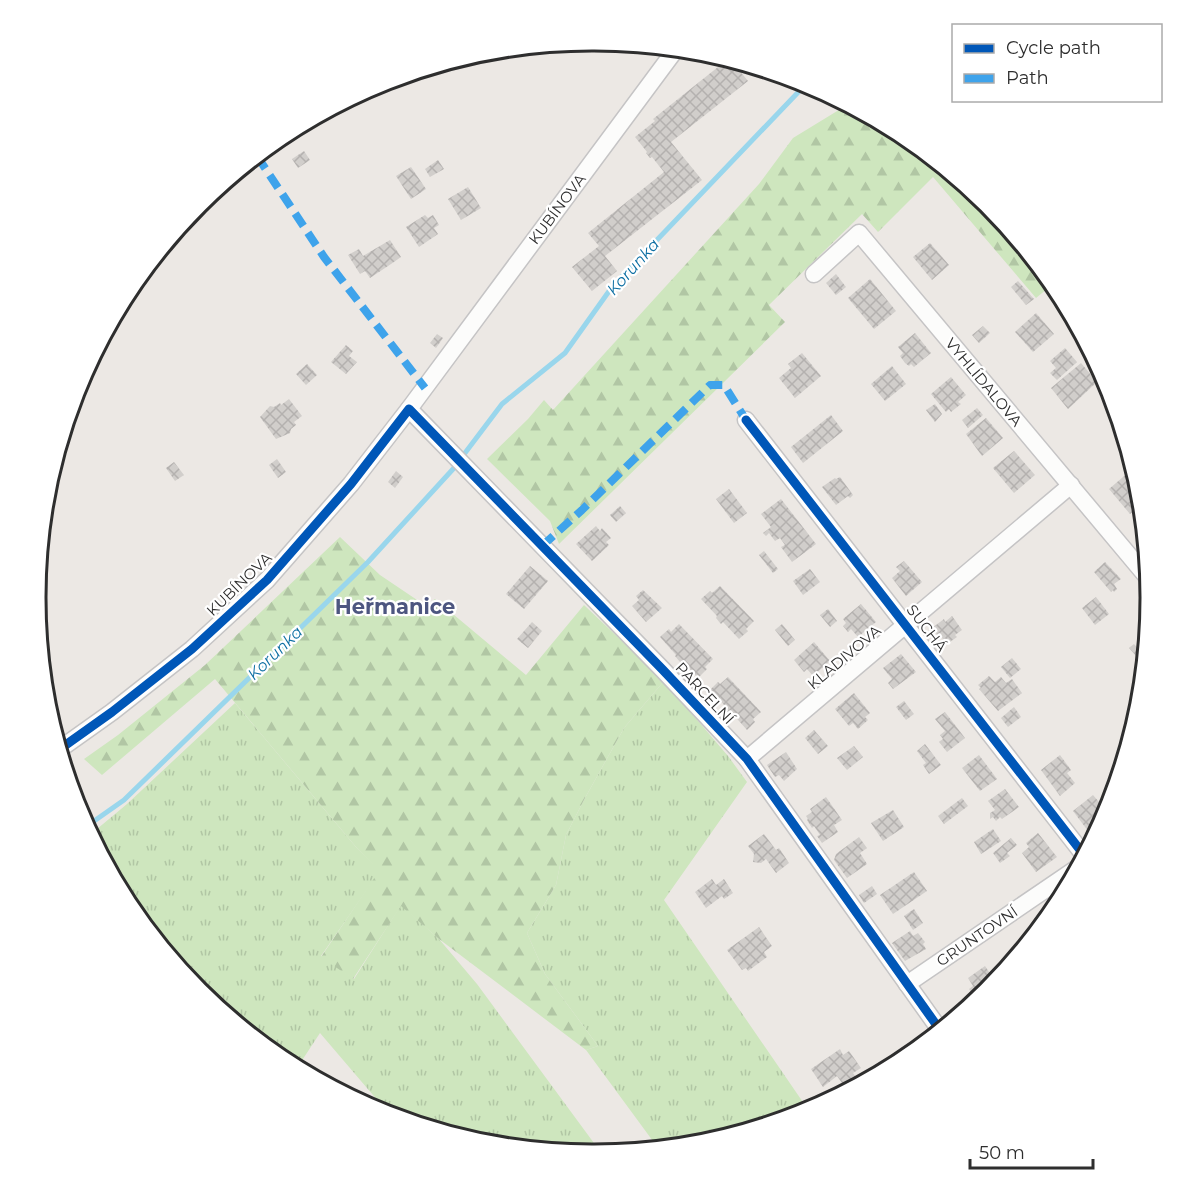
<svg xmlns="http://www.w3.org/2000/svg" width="1186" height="1195" viewBox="0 0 1186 1195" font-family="Montserrat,sans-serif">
	<defs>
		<pattern id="grass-tufts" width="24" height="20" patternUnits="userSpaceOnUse" patternTransform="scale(1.5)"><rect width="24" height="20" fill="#cee6be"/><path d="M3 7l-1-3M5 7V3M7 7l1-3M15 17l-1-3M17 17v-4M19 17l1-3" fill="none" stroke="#b1c6a4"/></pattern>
		<pattern id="forest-firs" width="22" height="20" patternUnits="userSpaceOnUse" patternTransform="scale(1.5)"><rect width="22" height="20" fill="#cee6be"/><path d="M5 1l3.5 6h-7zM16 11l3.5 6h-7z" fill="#b1c6a4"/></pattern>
		<pattern id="building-cross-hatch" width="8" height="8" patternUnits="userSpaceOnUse" patternTransform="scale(1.5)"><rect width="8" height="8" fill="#d1cecb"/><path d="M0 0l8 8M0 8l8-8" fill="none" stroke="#b4b1af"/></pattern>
	</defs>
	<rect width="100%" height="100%" fill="#ece8e4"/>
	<g fill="url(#grass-tufts)">
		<path d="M664,681L728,756L747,782L664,900L809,1111L701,1144L658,1148L586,1050L598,1046L545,974L527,933L556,885L566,835L585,798L624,728Z"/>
		<path d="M235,703L356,847L380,871L321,956L354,979L401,905L439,939L477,984L602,1154H593L484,1144L390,1115L320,1033L297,1068L283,1060L199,991L130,907L91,834L127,804Z"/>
	</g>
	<g fill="url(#forest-firs)">
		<path d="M847,105L903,135L987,204L1053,284L1036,298L933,177L878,232L862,214L769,305L785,322L559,544L550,521L487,459L528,419L544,400L553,410L759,184L793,138Z"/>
		<path d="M340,537L380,575L426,606L435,599L526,675L584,605L664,681L624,728L585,798L566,835L556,885L527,933L545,974L598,1046L586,1050L439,939L401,906L353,979L321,957L379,871L356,847L215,679L102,775L84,759L118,735L205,665Z"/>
	</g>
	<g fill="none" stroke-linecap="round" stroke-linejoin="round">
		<g stroke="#99d6ec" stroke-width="5">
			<path d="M465,453L502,404L565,353L612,287L807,83"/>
			<path d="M87,826L124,800L368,562L454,468"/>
		</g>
	</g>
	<g fill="url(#building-cross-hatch)">
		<path d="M728,59L731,60L748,81L671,142L702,180L605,256L617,271L592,291L572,267L599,246L588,233L664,172L652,157L650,158L646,153L647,152L635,137L655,121L653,119Z"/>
		<path d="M304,151L310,160L298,168L292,159Z"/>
		<path d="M438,160L444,169L430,177L425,169Z"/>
		<path d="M411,167L426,189L411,199L396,176Z"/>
		<path d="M468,187L481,208L461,220L448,199Z"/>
		<path d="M425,215L428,218L433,215L439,225L434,228L438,234L419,247L406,227Z"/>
		<path d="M390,240L401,257L391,264L386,256L391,264L370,278L365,271L360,274L348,255L359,249L363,256Z"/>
		<path d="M930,243L949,265L932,280L913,257Z"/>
		<path d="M836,274L846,287L836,295L826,283Z"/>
		<path d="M870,279L896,311L874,329L848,298Z"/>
		<path d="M1018,281L1034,299L1026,305L1011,287Z"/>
		<path d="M1036,313L1054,334L1033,352L1015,332Z"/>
		<path d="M983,326L990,333L979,343L972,335Z"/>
		<path d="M915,333L931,353L914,367L911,364L909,366L905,363L900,356L903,353L898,347Z"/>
		<path d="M437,334L443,338L436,348L430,343Z"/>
		<path d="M346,345L353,351L349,356L357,362L346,374L331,362Z"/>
		<path d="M1065,348L1077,362L1057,380L1050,373L1056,368L1050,361Z"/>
		<path d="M802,353L821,376L795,398L779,378L791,368L788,364Z"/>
		<path d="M1081,363L1097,382L1068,409L1051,388Z"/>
		<path d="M307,364L317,375L306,385L296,374Z"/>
		<path d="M892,366L906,384L885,401L871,384Z"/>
		<path d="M951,377L966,395L958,402L961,404L951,412L949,409L946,412L931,394Z"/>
		<path d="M289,399L302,416L294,422L296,425L291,429L290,433L276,439L260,417L270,406L274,407L280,403L281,405Z"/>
		<path d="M935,404L942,414L935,422L926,410Z"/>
		<path d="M977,408L983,415L968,428L962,420Z"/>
		<path d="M831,415L843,431L803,463L791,447Z"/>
		<path d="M986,418L1003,438L982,456L966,434Z"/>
		<path d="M1014,451L1035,475L1014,493L993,468Z"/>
		<path d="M277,459L286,472L278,478L269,465Z"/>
		<path d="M174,462L184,475L175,481L166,468Z"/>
		<path d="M396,471L403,477L395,488L388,482Z"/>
		<path d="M1130,471L1136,478L1140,500L1137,502L1140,506L1130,514L1109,489Z"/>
		<path d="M840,477L853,495L850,498L848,496L836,505L822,487L835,478L836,479Z"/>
		<path d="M729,489L747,513L734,523L716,499Z"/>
		<path d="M781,499L816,544L792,562L781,547L785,545L780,538L775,541L769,533L766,536L763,533L771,527L761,514Z"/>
		<path d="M620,506L626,513L616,522L610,515Z"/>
		<path d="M596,526L600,531L602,528L611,538L606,542L609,545L592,561L576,544Z"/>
		<path d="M764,551L778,569L773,573L759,555Z"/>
		<path d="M904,561L922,582L906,596L892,578L900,571L896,567Z"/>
		<path d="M1105,562L1121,579L1114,584L1117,589L1114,592L1113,590L1111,592L1094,572Z"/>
		<path d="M530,566L548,581L524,609L506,594Z"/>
		<path d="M810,569L820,582L803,595L793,581Z"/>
		<path d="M720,586L754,621L746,629L748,631L739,639L723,622L721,624L716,618L717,616L701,599L710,591L712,593Z"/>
		<path d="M643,590L662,608L646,622L632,606L639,600L636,596Z"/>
		<path d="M1096,597L1109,614L1095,625L1082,608Z"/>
		<path d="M861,604L876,622L858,637L851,629L848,632L843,626L846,623L843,619Z"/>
		<path d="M828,609L837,621L830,627L820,615Z"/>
		<path d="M952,616L962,630L955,635L957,637L947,644L942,638L940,639L932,628L944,619L945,622Z"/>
		<path d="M1148,619V622L1146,635L1139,627Z"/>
		<path d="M532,622L542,631L528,648L517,639Z"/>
		<path d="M679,624L713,659L705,667L707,669L698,678L682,661L680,662L675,656L676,655L660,637L669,629L671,632Z"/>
		<path d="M782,624L795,640L788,646L775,630Z"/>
		<path d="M814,642L830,661L813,676L807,669L804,672L794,660Z"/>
		<path d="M1134,644L1143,654L1138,658L1129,648Z"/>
		<path d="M901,654L916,672L893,689L888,683L892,679L883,668Z"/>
		<path d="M1012,658L1021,669L1010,678L1001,667Z"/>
		<path d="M989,676L995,682L1001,677L1006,683L1012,679L1022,693L998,711L979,689L981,688L978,685Z"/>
		<path d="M728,677L761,712L753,719L755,722L747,730L731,712L729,714L724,709L726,707L710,690L718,682L720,684Z"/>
		<path d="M854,693L870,713L865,717L868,720L858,729L853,723L849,726L835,709Z"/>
		<path d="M904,701L914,714L906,720L896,707Z"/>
		<path d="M1014,707L1021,717L1008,727L1001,718Z"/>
		<path d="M945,712L965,738L947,752L939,742L943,739L940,735L945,731L935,719Z"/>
		<path d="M814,730L828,746L818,754L805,738Z"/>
		<path d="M925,744L941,765L929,774L923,765L926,763L917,751Z"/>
		<path d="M854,746L863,757L847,770L837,758Z"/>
		<path d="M786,752L797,769L784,781L779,775L775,777L767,765Z"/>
		<path d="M979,755L997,779L980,791L962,768Z"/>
		<path d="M1060,755L1071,770L1067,773L1075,783L1060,796L1041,770Z"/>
		<path d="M1005,789L1019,807L1002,819L1000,817L996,821L993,817L990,819V813L995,810L988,801Z"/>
		<path d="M1093,795L1106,810L1102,812L1105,816L1097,830L1091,835L1073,811Z"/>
		<path d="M826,797L842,820L834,825L838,832L822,843L817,836L820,835L814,826L812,828L807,820L808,819L806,816L812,812L810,809Z"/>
		<path d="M962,798L968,806L944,824L938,816Z"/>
		<path d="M893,810L904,827L883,841L871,823Z"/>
		<path d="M993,829L1001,841L981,854L974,842Z"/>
		<path d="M1038,833L1057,857L1036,872L1022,853L1029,847L1026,843Z"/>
		<path d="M764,834L776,850L779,848L789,863L776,873L766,859L761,863L753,862L754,854L748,846Z"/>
		<path d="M859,837L867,848L860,853L867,864L847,878L834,860L836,854Z"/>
		<path d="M1011,838L1017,845L1007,853L1010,856L1000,863L993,853Z"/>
		<path d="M914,872L927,891L893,914L880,895Z"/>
		<path d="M712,879L716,885L724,879L733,893L724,899L722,896L706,908L695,892Z"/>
		<path d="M872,886L877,894L864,903L859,895Z"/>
		<path d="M914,909L923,923L913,930L904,916Z"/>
		<path d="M1043,923L1042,924L1029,940L1025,935Z"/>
		<path d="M759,927L772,946L764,952L767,957L748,971L746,968L742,970L727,950Z"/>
		<path d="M910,931L913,936L918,933L925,942L923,944L926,949L905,961L892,943Z"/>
		<path d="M985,966L991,975L994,973L997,978L976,1000L969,989L973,986L968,978Z"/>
		<path d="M840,1049L843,1055L849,1051L861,1068L853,1073L860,1083L847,1090L837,1076L823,1087L811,1069Z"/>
	</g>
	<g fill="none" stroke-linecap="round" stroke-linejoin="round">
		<g stroke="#c5c4c5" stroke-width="19">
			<g id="street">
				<path d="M814,274L859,233L1148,578"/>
				<path d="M409,409L663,670L747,759L940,1030"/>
				<path d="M746,420L1084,855"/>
				<path d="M60,749L112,712L192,649L267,580L351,484L409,409L676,49"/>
				<path d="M747,759L1071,485"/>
				<path d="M907,984L1077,868"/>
			</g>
		</g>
		<use href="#street" stroke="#fcfcfb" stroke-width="16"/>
		<g stroke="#3ea3eb" stroke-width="8" stroke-dasharray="15 8" stroke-linecap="butt">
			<path d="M673,48L675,51"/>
			<path d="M257,156L324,257L425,388"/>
			<path d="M542,546L582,510L710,385H724L746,420"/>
		</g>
		<g stroke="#fff" stroke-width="13">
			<g id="cycleway">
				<path d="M746,420L1084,855"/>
				<path d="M60,749L112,712L192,649L267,580L351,484L409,409L663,670L747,759L940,1030"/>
			</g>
		</g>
		<use href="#cycleway" stroke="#0057b8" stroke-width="9"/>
	</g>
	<g text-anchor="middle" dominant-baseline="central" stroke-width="4.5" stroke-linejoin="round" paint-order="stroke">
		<g font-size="15" fill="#2e2e2e" stroke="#fff">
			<text transform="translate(557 209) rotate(-53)">KUBÍNOVA</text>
			<text transform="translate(984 382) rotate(50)">VYHLÍDALOVA</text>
			<text transform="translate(239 584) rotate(-44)">KUBÍNOVA</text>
			<text transform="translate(927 628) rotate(52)">SUCHÁ</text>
			<text transform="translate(844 657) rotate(-40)">KLADIVOVA</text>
			<text transform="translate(705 693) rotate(47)">PARCELNÍ</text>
			<text transform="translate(977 936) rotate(-34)">GRUNTOVNÍ</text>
		</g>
		<g font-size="16" font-style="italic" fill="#0d6fa3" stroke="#fff">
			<text transform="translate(633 267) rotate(-48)">Korunka</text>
			<text transform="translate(275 653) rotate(-44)">Korunka</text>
		</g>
		<g font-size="21" font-weight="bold" fill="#4d5680" stroke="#fff">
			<text x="395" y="606">Heřmanice</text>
		</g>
	</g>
	<path d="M0 0H1186V1195H0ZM592 51H594A546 546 0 0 1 1140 597V598A546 546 0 0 1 594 1144H592A546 546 0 0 1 46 598V597A546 546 0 0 1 592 51Z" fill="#fff" fill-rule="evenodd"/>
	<path fill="none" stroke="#2e2e2e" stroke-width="3" d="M592 51H594A546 546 0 0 1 1140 597V598A546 546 0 0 1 594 1144H592A546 546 0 0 1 46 598V597A546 546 0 0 1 592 51Z"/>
	<rect x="952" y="24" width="210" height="78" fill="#ffffff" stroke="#ababab" stroke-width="1.5"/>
	<rect x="964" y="44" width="30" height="9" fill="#0057b8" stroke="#ababab" stroke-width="1.5"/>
	<text x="1006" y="54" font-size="18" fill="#2e2e2e">Cycle path</text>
	<rect x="964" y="74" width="30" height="9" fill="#3ea3eb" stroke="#ababab" stroke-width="1.5"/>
	<text x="1006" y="84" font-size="18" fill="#2e2e2e">Path</text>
	<path d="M970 1159v9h123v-9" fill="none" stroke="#2e2e2e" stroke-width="3"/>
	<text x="979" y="1159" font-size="18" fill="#2e2e2e" stroke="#ffffff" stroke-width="4.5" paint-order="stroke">50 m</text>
</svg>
